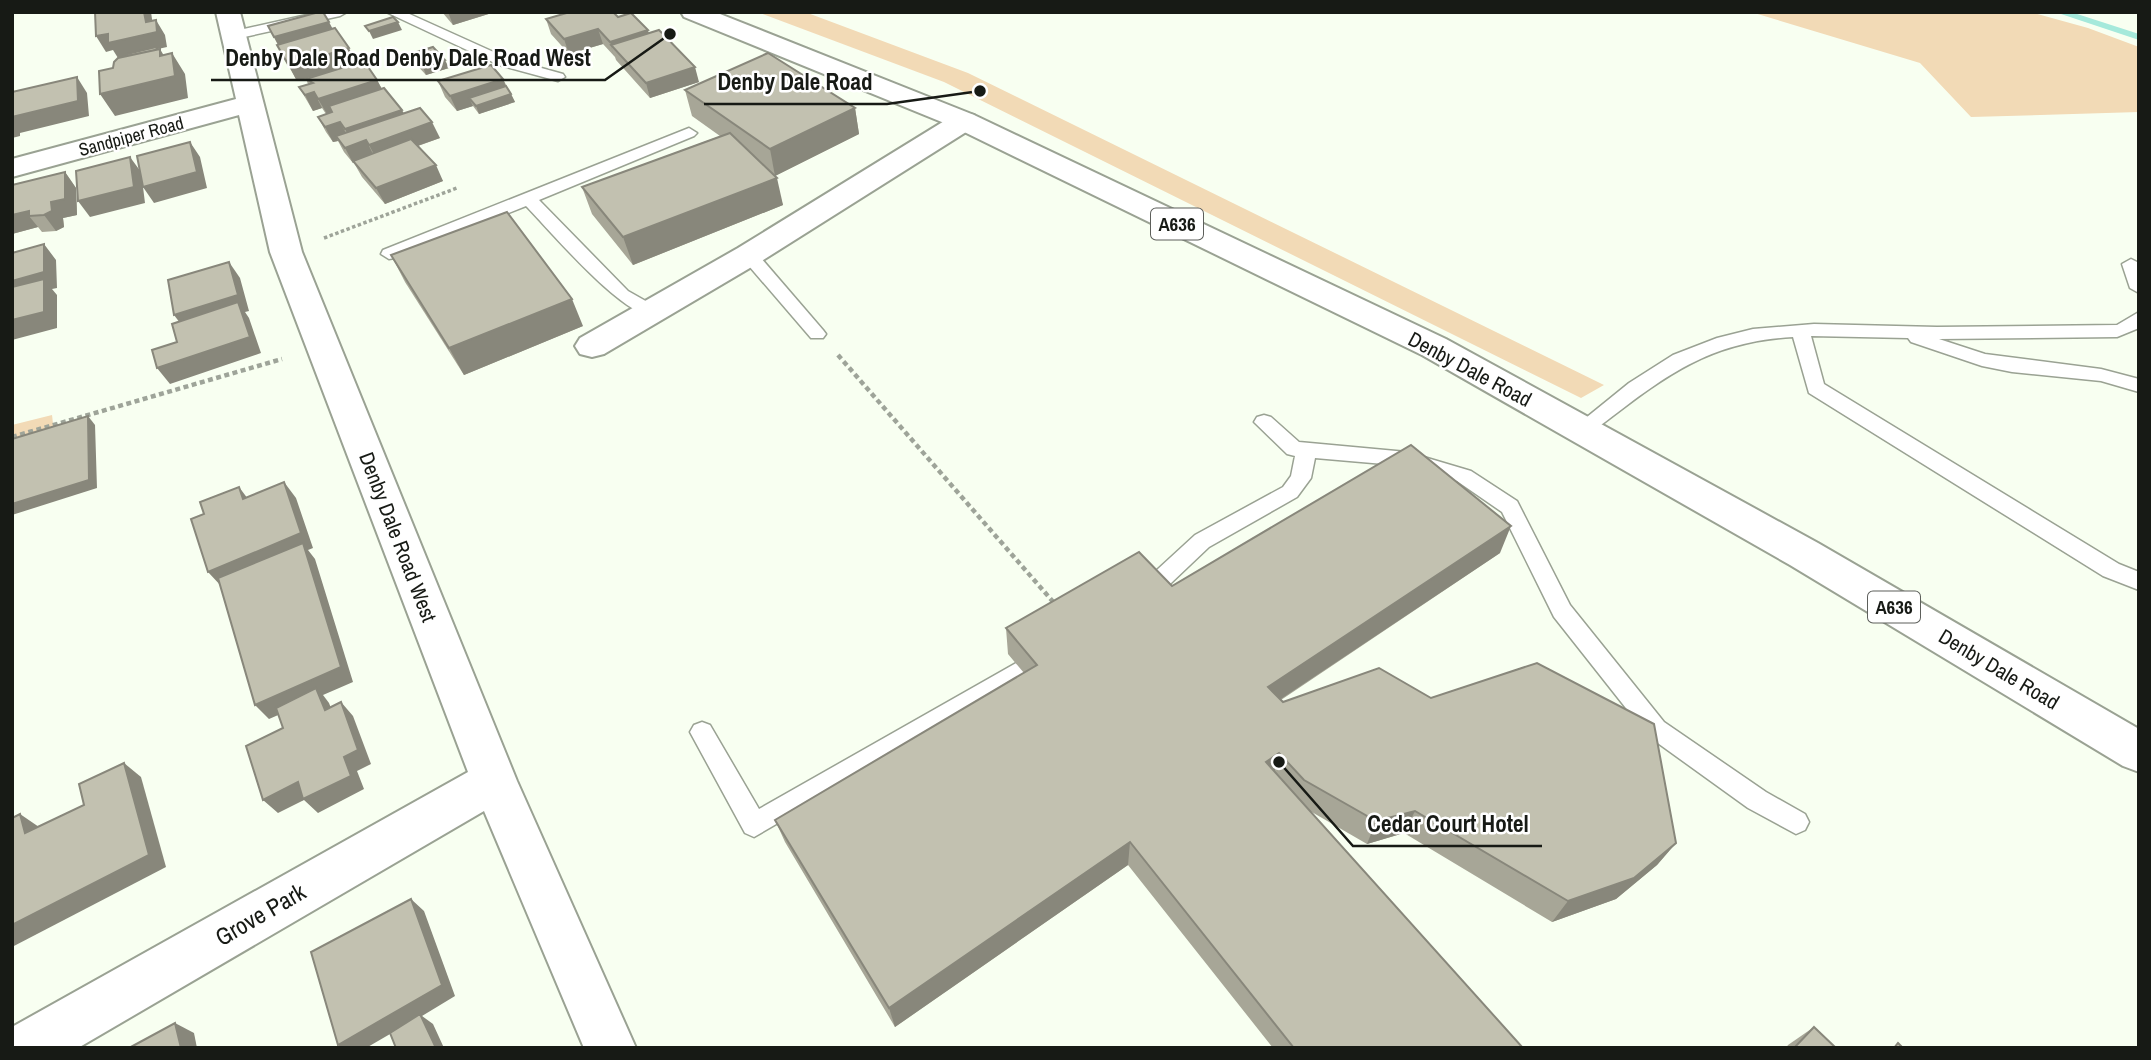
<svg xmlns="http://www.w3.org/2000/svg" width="2151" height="1060" viewBox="0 0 2151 1060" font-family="'Archivo Narrow',sans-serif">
	<rect width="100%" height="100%" fill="#f8fff1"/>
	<g fill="#f2dab6">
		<path d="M757,12H805L968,73L1604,385L1581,398L944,82Z"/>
		<path d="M1751,12H2030L2088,28L2139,47V112L1971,117L1920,63Z"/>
		<path d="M52,415L54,432L12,445V425Z"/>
	</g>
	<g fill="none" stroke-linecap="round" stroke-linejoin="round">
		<path fill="#a5e9db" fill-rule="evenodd" d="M2055,12H2071L2139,34V40Z"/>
		<g stroke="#9aa293" stroke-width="3">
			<g id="lane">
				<path d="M320,12H347L340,16L235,39L228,35L235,31Z"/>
				<path d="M386,12H405L509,59L563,74L565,77L558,81L499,65Z"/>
				<path d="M689,128L697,133L694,136L539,200L628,291L658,308L661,312L658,316C628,324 549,229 526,206L395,258L389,259L381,254L383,250Z"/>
				<path d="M749,250L755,251L823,330L826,334L823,338H811L743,259L741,255Z"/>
				<path d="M2131,259L2139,263V293L2130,288L2122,264Z"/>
				<path d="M2139,312V328L2117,337L1939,339L1985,354L2101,369L2139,379V392L2101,381L2012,372L1982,366L1911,342L1908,338L1811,336L1824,384L2119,564L2139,572V590L2103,576L1809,393L1793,337C1701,342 1657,383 1588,435H1574L1571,430L1629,383L1673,355L1717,338L1753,329L1814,324L1937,327L2117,325Z"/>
				<path d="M1264,415L1271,417L1299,442L1407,452L1471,471L1517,501L1570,605L1664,722L1766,792L1805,814L1809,822L1805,830L1796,834L1748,808L1648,736L1554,617L1502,512L1457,481L1407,466L1315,458L1311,478L1297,497L1209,547L1150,603L1142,606L1134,603L1131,597L1134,591L1195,535L1283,487L1291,476L1295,456L1287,454L1254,422L1257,417Z"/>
				<path d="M1046,646L1054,649L1057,656L1054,663L754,837L745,833L690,732L694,725L702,722L710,725L759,809Z"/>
			</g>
		</g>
		<g stroke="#9aa293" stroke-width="4">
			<g id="street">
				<path d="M216,12H240L302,252L517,781L636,1048H584L484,811L78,1048H12V1027L468,772L270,252L239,115L12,177V159L236,99Z"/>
				<path d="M964,113L974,115L978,121L974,127L760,262L604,354L592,357L580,354L575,346L580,338L738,248L954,115Z"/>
			</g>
		</g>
		<g stroke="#9aa293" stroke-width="4">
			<path id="primary" d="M681,12H715L974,115L1446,339L1818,543L2139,729V772L2123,766L1790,565L1422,355L954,127L684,17Z"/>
		</g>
		<path stroke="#9ea499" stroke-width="3.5" stroke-dasharray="3.5 2.5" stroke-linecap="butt" d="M324,238L457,188"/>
		<g stroke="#9ea499" stroke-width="4.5" stroke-dasharray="5 3.5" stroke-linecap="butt">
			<path d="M838,355L1055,604"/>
			<path d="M12,437L282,359"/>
		</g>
		<use href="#lane" fill="#fff" fill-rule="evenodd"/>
		<use href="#street" fill="#fff" fill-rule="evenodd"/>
		<use href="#primary" fill="#fff" fill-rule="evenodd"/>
	</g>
	<g fill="#a7a697">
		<path d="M442,12H495L453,25Z"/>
		<path d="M618,17L649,33L699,82L650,98L616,60L615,57L603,44L569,54L551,34L546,19Z"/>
		<path d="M268,26L333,29L356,64L377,80L382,89L404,113L440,138L418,146L443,181L385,204L362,177L354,163H353L344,152L338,141L333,142L326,132L318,117L326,114L322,108L313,111L299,87L308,84L306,79L349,66L297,81L277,45H278Z"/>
		<path d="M410,54L449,68L426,75L414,62Z"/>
		<path d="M503,79L515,102L479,114L473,106L457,111L445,97L438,81Z"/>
		<path d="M685,90L855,108L859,134L775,176L772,173L783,205L633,265L592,214L582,187L720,136L692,116Z"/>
		<path d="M65,172L76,188L77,215L63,218L64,227L56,231L42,232L38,227L12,234V185Z"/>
		<path d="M391,255L583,326L464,375L405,282Z"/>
		<path d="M1500,553L1281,700L1283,702L1676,843L1657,865L1616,899L1552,922L1404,833L1367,844L1310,811L1523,1048H1273L1128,865L895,1027L785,842L775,820L1024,673L1008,654L1006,628L1172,586Z"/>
		<path d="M1814,1027L1836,1048H1786L1788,1045Z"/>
	</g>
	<g fill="#88877b">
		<path d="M144,12H151L154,33L156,20L165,35L167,47L158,49H160L173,71L172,53L185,74L188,98L115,116L100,94L118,58L113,50L106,52L96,36L146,22Z"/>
		<path d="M448,12H495L453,25Z"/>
		<path d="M329,22L337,37L282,52L274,37Z"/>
		<path d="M398,22L402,30L373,39L369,31Z"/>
		<path d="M598,29L603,44L569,54L564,39Z"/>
		<path d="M648,30L652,45H611L614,57L610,42Z"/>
		<path d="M349,48L356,64L297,81L289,66Z"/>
		<path d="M445,60L449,68L426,75L423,67Z"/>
		<path d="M695,67L699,82L650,98L646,83Z"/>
		<path d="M77,77L87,93L89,116L20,133V136L12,138V117Z"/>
		<path d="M503,79L509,94L469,98L473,106L457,111L450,96Z"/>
		<path d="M377,80L385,95L329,106L332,113L327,114L318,99Z"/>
		<path d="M314,92L322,108L313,111L305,95Z"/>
		<path d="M511,94L515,102L479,114L476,106Z"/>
		<path d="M855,108L859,134L775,176L770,149Z"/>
		<path d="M402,110L409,125L353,144L345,129Z"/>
		<path d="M340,122L348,137L336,136L338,141L333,142L325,127Z"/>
		<path d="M432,122L440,138L377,160L369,145Z"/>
		<path d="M366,140L374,156L353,163L345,148Z"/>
		<path d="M190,142L200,157L207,188L154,203L143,187L145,203L90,217L78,201L130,157L141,172Z"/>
		<path d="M436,165L443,181L385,204L376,188Z"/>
		<path d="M65,172L76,188L77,215L63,218L64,227L56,231L44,215L51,202Z"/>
		<path d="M777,178L783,205L633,265L623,237Z"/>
		<path d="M29,211V216L38,227L12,234V215Z"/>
		<path d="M44,244L56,260L57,288L52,289L57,295V328L12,340V281Z"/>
		<path d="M229,262L240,278L249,311L245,312L249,318L261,353L170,384L157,368L186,331L174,315Z"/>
		<path d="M572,299L583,326L464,375L449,348Z"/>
		<path d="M88,416L95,425L97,488L12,515V504Z"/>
		<path d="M284,482L296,498L313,548L308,550L315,559L353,682L323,695L329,703L337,724L325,710L320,697L269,719L255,705L222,587L208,572Z"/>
		<path d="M239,487L251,503L243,499Z"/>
		<path d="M1511,526L1500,553L1263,711L1268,687Z"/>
		<path d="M341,702L353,716L371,764L357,771L364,789L318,813L304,800L278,813L263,800L298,782L344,757Z"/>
		<path d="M1279,753L1273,777L1266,762Z"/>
		<path d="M124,763L141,777L166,867L12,947V925Z"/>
		<path d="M1415,811L1404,833L1367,844L1376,821Z"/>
		<path d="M20,814L39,827L25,833Z"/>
		<path d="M1130,842L1128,865L895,1027L889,1008Z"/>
		<path d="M1676,843L1657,865L1616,899L1552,922L1568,901Z"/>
		<path d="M411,899L424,911L455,996L422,1016L433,1024L444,1048H436L421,1016L366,1048H342L338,1045Z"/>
		<path d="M175,1023L194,1033L197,1048H181Z"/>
	</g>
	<g fill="#c2c1b0" stroke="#88877b" stroke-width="2">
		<path d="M95,12H144L146,22L156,20L157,32L108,43V34L96,36Z"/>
		<path d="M319,12H323L329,22L274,37L268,26Z"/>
		<path d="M570,12H613L618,17L631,13L648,30L610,42L598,29L564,39L546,19Z"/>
		<path d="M393,17L398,22L369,31L365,26Z"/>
		<path d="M335,28L349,48L289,66L277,45Z"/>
		<path d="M659,30L695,67L646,83L611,45Z"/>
		<path d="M156,47L157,50L123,57V55Z"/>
		<path d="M433,47L445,60L423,67L410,54Z"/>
		<path d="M160,49V56L172,53L175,76L100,94L99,71L113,68L114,62L118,58Z"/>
		<path d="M768,53L855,108L770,149L685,90Z"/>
		<path d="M364,61L377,80L318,99L314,92L305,95L299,87L313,83L306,79Z"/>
		<path d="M491,65L503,79L450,96L438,81Z"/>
		<path d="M77,77L78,101L12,117V92Z"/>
		<path d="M506,86L511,94L476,106L469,98Z"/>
		<path d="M384,88L402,110L345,129L340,122L325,127L318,117L332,112L329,106Z"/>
		<path d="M420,108L432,122L369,145L366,140L345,148L336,136Z"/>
		<path d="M730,133L777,178L623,237L582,187Z"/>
		<path d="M411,139L436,165L376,188L353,161Z"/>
		<path d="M190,142L197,172L143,187L137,156Z"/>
		<path d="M130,157L134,187L78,201L76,171Z"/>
		<path d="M65,172V199L51,202L52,211L44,215L29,216V211L12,215V185Z"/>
		<path d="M507,212L572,299L449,348L391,255Z"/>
		<path d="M44,244V272L12,281V253Z"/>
		<path d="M229,262L238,295L174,315L168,280Z"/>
		<path d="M44,279V312L12,320V287Z"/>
		<path d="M238,302L250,337L157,368L152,350L177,342L172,324Z"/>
		<path d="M88,416L89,480L12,504V439Z"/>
		<path d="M1411,445L1511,526L1268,687L1283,702L1379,668L1431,698L1537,663L1654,724L1676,843L1634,878L1568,901L1415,811L1376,821L1304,780L1279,753L1266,762L1523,1048H1294L1130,842L889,1008L775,820L1037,665L1006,628L1139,552L1172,586Z"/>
		<path d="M284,482L301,533L208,572L191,519L204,514L200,502L239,487L243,499Z"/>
		<path d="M303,543L341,667L255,705L218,578Z"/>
		<path d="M316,688L325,710L341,702L358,750L344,757L351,776L303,799L298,782L263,800L246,746L283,728L276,708Z"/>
		<path d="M124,763L149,855L12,925V818L20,814L25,833L84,805L79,784Z"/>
		<path d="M411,899L442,985L338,1045L311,952Z"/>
		<path d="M420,1014L436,1048H396L390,1033Z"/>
		<path d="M175,1023L181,1048H129Z"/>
		<path d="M1814,1027L1836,1048H1794Z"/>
		<path d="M1898,1043L1903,1048H1894Z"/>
	</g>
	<g text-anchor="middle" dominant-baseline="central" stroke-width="5" stroke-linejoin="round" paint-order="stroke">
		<g font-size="18" fill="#171a15" stroke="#fff">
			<text transform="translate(131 136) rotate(-15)">Sandpiper Road</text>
		</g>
		<g fill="#fff" stroke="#5d5f5b" stroke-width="2">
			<rect x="1151" y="208.5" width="52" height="31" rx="5"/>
			<rect x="1868" y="591.5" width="52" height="31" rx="5"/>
		</g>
		<g font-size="19" font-weight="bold" fill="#171a15">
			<text x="1177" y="224">A636</text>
			<text x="1894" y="607">A636</text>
		</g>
		<g font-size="21" fill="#171a15" stroke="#fff">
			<text transform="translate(1470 369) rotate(28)">Denby Dale Road</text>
			<text transform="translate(398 537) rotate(69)">Denby Dale Road West</text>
			<text transform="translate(1999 669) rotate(31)">Denby Dale Road</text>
		</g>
		<g font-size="24" fill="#171a15" stroke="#fff">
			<text transform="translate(260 914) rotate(-30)">Grove Park</text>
		</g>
	</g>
	<path fill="none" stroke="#171a15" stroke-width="2.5" d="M670 34L605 80H211M980 91L887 104H704M1279 762L1353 846H1542"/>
	<g fill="#171a15" stroke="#fff" stroke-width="2.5">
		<circle cx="670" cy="34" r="7"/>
		<circle cx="980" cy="91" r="7"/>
		<circle cx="1279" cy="762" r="7"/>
	</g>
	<g font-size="23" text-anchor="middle" font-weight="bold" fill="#171a15" stroke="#fff" stroke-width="5" stroke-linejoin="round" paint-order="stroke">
		<text x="408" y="66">Denby Dale Road Denby Dale Road West</text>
		<text x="795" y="90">Denby Dale Road</text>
		<text x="1448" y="832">Cedar Court Hotel</text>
	</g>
	<rect width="2151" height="1060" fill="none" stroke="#171a15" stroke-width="28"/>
</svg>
